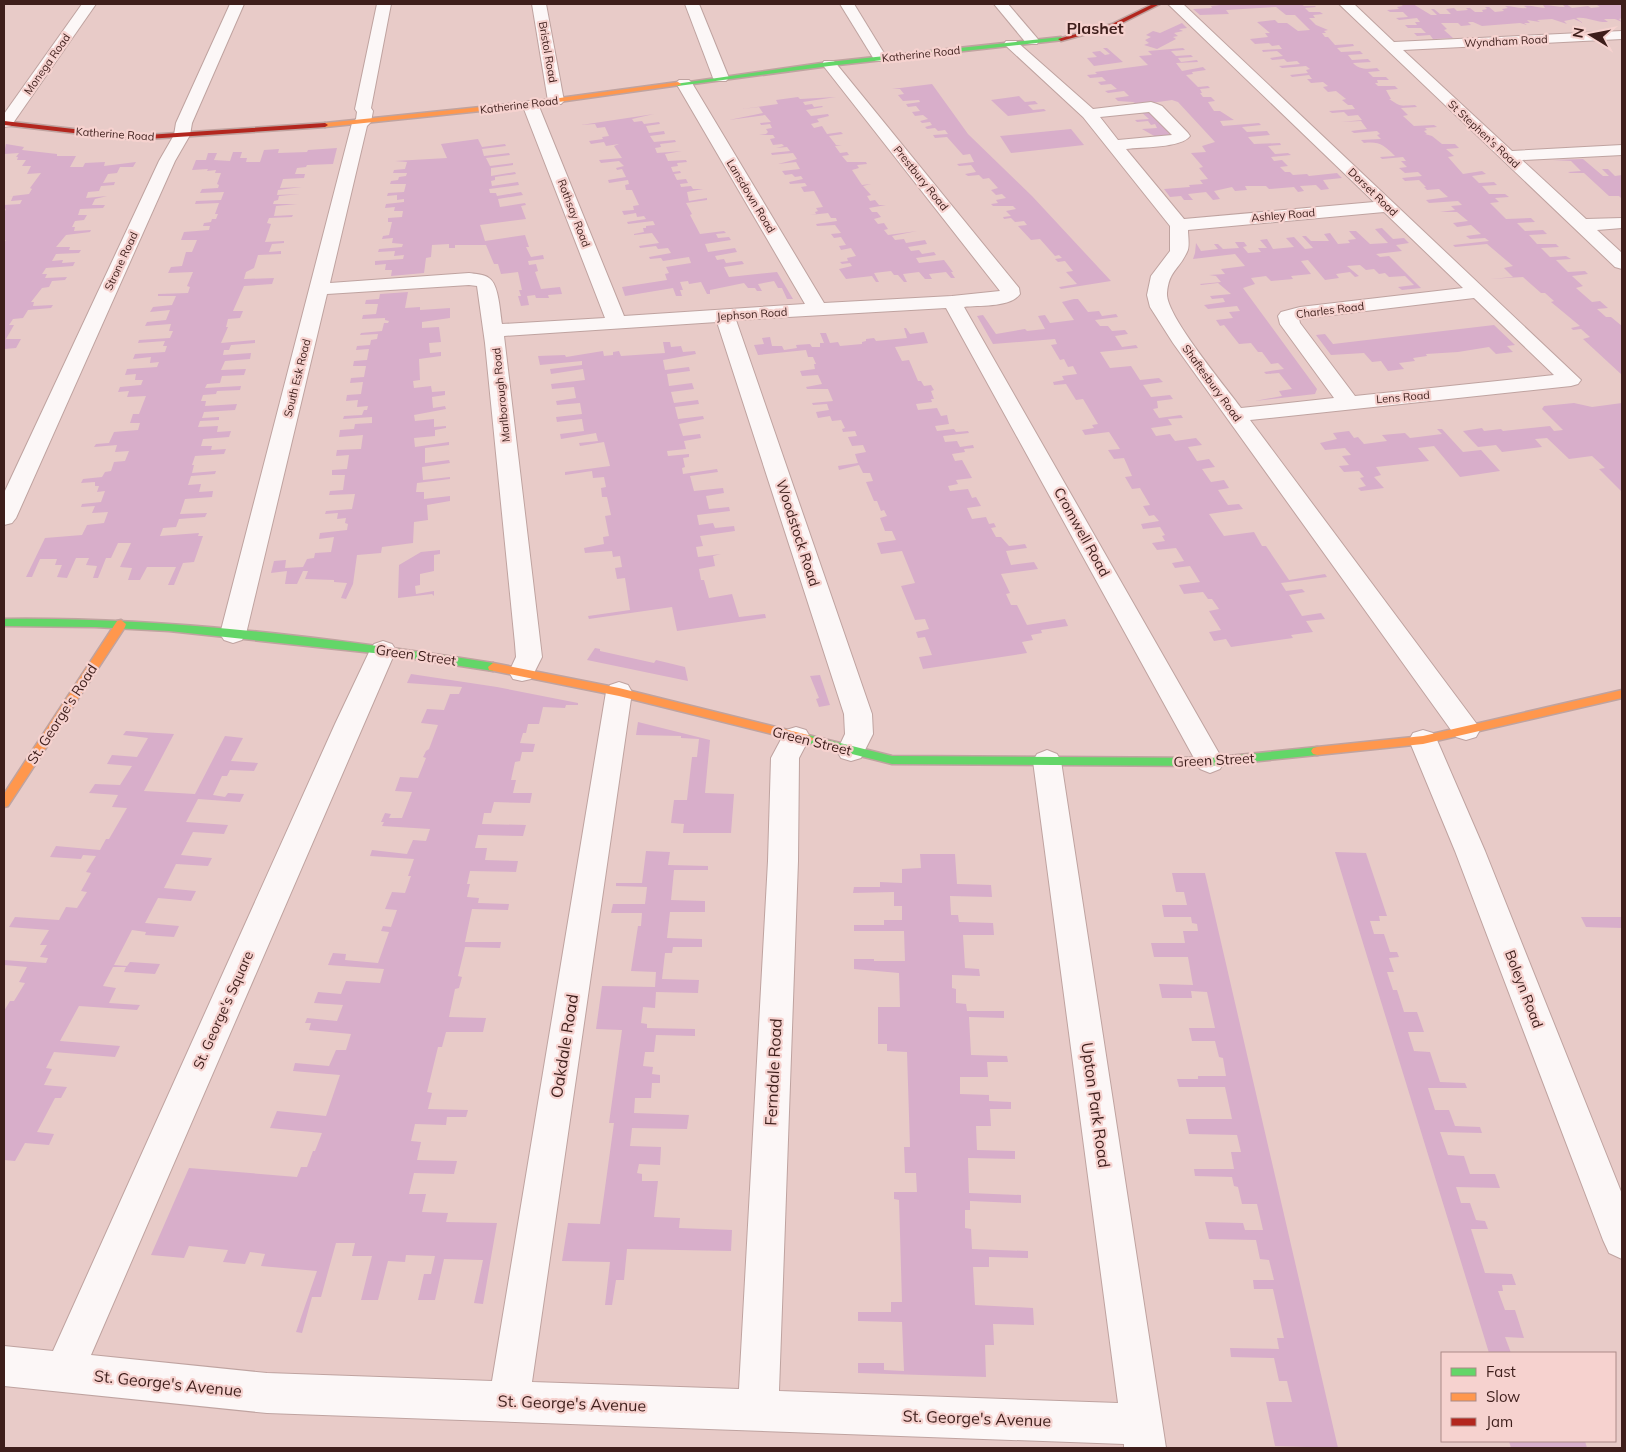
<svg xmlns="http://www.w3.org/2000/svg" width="1626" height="1452" viewBox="0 0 1626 1452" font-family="Mulish,sans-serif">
	<rect width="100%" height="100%" fill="#e8cbc8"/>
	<g fill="#d8aeca">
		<path d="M1229,4H1301L1304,6H1315L1316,7L1305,8L1309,12H1320L1323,14L1313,15L1315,18H1309L1316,25L1328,30L1324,31L1326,33H1322L1325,37H1328L1335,45L1353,44L1354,46L1337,48L1341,52L1360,51L1363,54L1348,55L1352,60L1368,59L1371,62L1353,63C1359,70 1368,69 1377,68L1380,71L1368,72L1373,77H1386L1389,80H1377L1378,83H1375L1378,86H1395L1398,89L1386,90L1391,99H1389C1402,107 1398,106 1415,105L1417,107L1401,108L1408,115L1403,116L1414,126L1434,125L1437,127L1425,128L1427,130L1424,131L1427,134H1425L1432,136L1442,144H1455L1459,148L1446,149L1454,156L1448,157L1463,174L1482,171L1486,174L1472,176L1479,183L1494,182L1497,185L1482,186L1489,194H1505L1509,197L1495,198L1499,202L1490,203L1506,219L1531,218L1535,222L1517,223L1525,231L1543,230L1547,234L1529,235L1537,244H1556L1559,247L1541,248L1550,257L1566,256L1571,259L1556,260L1568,272L1585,271L1588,274L1572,276L1583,286L1576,288L1592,302L1600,301L1608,308L1597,309L1606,317H1611L1622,326V375L1583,339L1590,337L1581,329L1573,330L1571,328L1580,326L1551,302L1554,301L1545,293H1541L1523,277L1490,279L1513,277L1504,268L1513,266L1487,244L1455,247L1453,245L1489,241L1485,238L1470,239L1466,236L1481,234L1471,225L1457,227L1453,223L1468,221L1457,212H1440L1455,210L1451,206L1462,205L1458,201L1429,203L1426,200L1448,197L1439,189L1427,190L1424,187H1426L1419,180L1405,181L1402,178L1422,176L1418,172L1405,173L1399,168L1407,167L1401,161H1406L1403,157L1382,159L1380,157L1395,156C1384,145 1379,141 1364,143L1361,140L1381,139L1377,135L1380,134L1377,131L1354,133L1351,131L1367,129L1361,121L1341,122L1362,120L1358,115L1348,116L1344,112L1332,113L1329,111L1355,109L1352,105H1348L1342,100L1346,99L1336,91L1328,92L1323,87L1328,86L1323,82L1311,83L1307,79H1312L1309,75L1292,77L1290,75L1308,73L1306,70L1310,69L1306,66L1282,68L1279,66L1300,64L1297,61L1287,62L1284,59L1272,60L1270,58L1283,56L1277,51L1263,52L1262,50L1282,49L1279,45L1272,46L1269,43L1255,44L1250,39L1268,37L1265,33H1270L1257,22L1275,20L1278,23H1287L1298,31L1310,30L1295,15H1286L1276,7L1226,10L1229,14L1200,15L1193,9L1212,8L1211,6Z"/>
		<path d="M1400,4H1413L1431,15H1437L1431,9H1434L1440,14H1451L1446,9L1454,8L1457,11L1468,10L1466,8H1470L1475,12H1483L1482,10L1487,9L1485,7H1489L1495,12L1504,11L1502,9L1508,8L1505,6C1513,6 1518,9 1527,8L1524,6C1532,5 1537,8 1545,8L1543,5C1551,5 1557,7 1565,7L1562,4H1566L1572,8L1588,6L1591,8L1600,7L1597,5L1622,4V18L1619,19L1622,22L1615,19H1604L1608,22C1597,23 1587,16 1576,18L1583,23L1574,19L1564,21L1567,24L1552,19L1537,20L1540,22L1527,20L1530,23H1524L1527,25L1520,23L1482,26L1473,22H1468L1471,25L1461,26L1458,23H1441L1447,29L1444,30L1453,38L1433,39L1430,35L1417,36L1414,33H1426L1421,28H1408L1405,25H1417L1415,22H1420L1417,18L1399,20L1396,18L1408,17L1403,12H1390L1387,10L1399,9L1397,7L1403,6Z"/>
		<path d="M1182,23L1187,28L1179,29L1183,31L1174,33L1178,36L1173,37L1176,39L1157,49L1144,45L1149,43L1145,40L1151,37L1146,35L1153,31L1160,33Z"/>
		<path d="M1103,48H1107L1123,62L1094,66L1087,58L1097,57L1092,52L1100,51L1105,55L1110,54Z"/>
		<path d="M1183,48L1185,50L1171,51L1176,56L1191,55L1193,57L1178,58L1181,62L1197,60L1198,62L1176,63L1182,71L1203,67L1206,70L1192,72L1193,74L1186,75L1198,87L1208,86L1210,88L1200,89L1202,93H1200L1203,97H1211L1215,101L1208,102L1214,111H1220L1234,120L1220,121L1223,126L1259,123L1261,125L1242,127L1247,132L1267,131L1270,135L1248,137L1254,144L1280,143L1281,145L1268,146L1275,154L1288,153L1291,155L1271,157L1274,161L1282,160L1288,166L1280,167L1285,172H1290L1293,175L1307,174L1309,176L1337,173L1342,178L1323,180L1329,189L1321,190L1316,185L1300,186L1304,191L1298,192L1294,187L1269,189L1266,186H1245L1247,190L1235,191L1232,187L1214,191L1220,199L1213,200L1206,192L1188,194L1193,200H1184L1181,196L1170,197L1164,189L1190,187L1189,185L1203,184L1200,180L1208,179L1199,168L1203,167L1191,153L1206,152L1202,146L1215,142L1178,102L1172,100L1124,107L1137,104L1133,102L1118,101L1115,98L1129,96L1124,91L1108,93L1105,91L1117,89L1111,84L1101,85L1098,82L1106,81L1102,77L1090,78L1087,75L1097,74L1095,72L1148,65L1139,56L1152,55L1148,51Z"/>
		<path d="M932,84L968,134L1032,196L1111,281L1061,289L1059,287L1077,284L1066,272L1073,271L1065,261L1058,262L1055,259L1062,258L1059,255L1055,256L1040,239L1031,240L1018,226L1027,225L1024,221L1015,222L1011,218L1004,219L1003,217L1011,216L1006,211L1016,209L1013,206H993L991,204L998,203L996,200L1006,198L1002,194L996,195L991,190L998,188L989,178L983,179L979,175L968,176L965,174L976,172L971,165L959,166L957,164L974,162L970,154L963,155L947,137L935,138L933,135L948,134L945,130L938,131L935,128L927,129L925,127L932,125L930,122L922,123L920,121L928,119L923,115L915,116L912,112L920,111L916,106L908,107L906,104L920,102L919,100L903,101L898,95L904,94L900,89H892Z"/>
		<path d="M1019,96L1025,102L1035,101L1038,104L1028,105L1033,110L1044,109L1046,111L1008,116L991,100Z"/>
		<path d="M798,97L800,99L836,97L803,102L805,105L812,104L814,107L822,106L823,107L806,110L811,116L828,114L829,116L817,119L819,122L811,124L814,128L822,126L827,134L841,132L843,134L829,136L836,145H842L835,146L840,153L847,152L849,155L842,156L847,162H866L867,164L857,165L859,168L852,170L862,185L871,184L863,186L871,195L867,196L870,201L875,200L879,205H886L869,208L872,212H877L881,217L874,219L878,224L884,223L888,229L884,230L888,235L917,231L892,236L895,240L904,239L906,243L925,240L927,244L908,247L911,251L919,250L922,254L934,252L936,255L916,258L919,263L944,260L953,272H951L955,278H951L946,272L929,274L932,279H925L919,272L903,274L907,282H904L898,275H894L891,271L874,273L879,282H876L872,276L846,279L839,269L852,266L850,263L842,264L840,262L848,261L847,258L856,256L851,248L841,250L839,246L846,245L841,237L834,238L831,234L841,233L835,225L817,226L816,224L837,221L836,218H831L828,213L810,215L816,214L815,212L818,211L816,208L823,207L814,191L804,192L801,187L807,186L805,183L790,184L789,182L803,179L801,176L795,177L792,174L785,175L782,171L800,169L796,162L778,164L797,159L793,153L772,155L771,153L790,151L787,147L776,148L784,146L782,144L773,145L770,139L775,138L773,135H759L766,134L768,132L766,129L772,128L770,124L761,125L760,123L771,122L765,115L729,120L763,113L759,107L742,109L778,104L776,100Z"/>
		<path d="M1153,109L1176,135L1156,137L1142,129L1157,128L1155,124L1151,125L1148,121L1137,122L1135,120L1149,119L1140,111Z"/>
		<path d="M654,114L632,119L634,122L642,121L644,124L659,122L660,124L646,126L649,133L664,131L665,134L650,136L654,142L675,140L676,142L660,144L661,147L655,148L657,153L682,151L665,154L668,161L686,160L687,162L677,163L678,166L671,167L673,172L680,171L681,173L674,174L677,180L686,179L688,183L680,184L681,187L691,186L693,189H703L687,192L689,201L707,198V200L686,203L692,214L690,215L700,234L724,231L726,233L716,234L718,238L729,237L731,240L705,244L708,252L735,248L737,252L715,256L717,260L724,259L726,263L742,261L744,264L724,267L729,277L777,272L793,299H787L782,288H778L774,281L758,284L762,291H757L755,288H748L744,283L710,290V294H707L701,282L689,284L688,281L680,282L683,290H680L682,296H676L673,288L625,296L622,287L667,280L665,274L669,273L666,267L691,263L689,257L663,261L661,258L650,259L649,257L671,253L668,248L658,249L656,246L640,248L639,246L659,243L652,233L634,235V234L644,232L643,228H646V226L655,225L653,221L628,224L627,222L646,219L644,216L637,217L636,213L624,215L622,211L634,210L633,206L639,205L632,190H626L625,185L629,184L628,180L609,183L608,180L626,177L622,169L617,170L616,168L624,166L619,161L601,163L599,160L622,158L614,146L619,144L606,146L604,142L591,144L589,141L603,139L602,137L609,136L605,127L597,128L595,124L581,125Z"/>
		<path d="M1071,129L1084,145L1011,153L1000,136Z"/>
		<path d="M478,139L482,147L505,144L506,146L482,149L484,156L509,153L510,155L486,158L490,166L513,163V165L491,168V176L515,172L516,174L495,177V180L491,181L492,186L518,182L519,185L489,189L490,193H496L497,196L521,192L523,195L498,199L500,207L525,203L526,205L521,206L526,219L480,225L485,241L525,235L529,247H526L531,257L543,255L544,259L528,261L529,265L536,264L538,271L535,272L541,289L560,287L562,294L548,295L549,298H536L535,295L527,296L529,305L521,306L518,296H521L519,290H522L518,272L501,274L498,264H494L486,245H455V248H449V244L432,245L431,257L426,258L424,273L391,276L392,270H385L386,264L375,265V261L403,259L404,255L394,256L395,251L378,252L379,249L402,247L403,244L392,243L393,238L382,239L383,236L389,235L392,222H388V218L402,217L403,211H394L395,207L385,208L386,204L404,202V199L397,200V195L387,196L388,193L404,192L406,184H390L391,181L398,180L399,177L406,176L407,173H393L394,170L405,169L407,162L395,161L447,158L441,144Z"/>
		<path d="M6,144L24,147L22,150L57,154V156H76L70,167H83L85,163L105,162L104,166L136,162L133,167H120L117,173L108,174L103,183L115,182L114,185L101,186L99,191L88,192L86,198L107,196L95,199L92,205H105L103,208L80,209L78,215H87L84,220L75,221L72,227H75L74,231L91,230L90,232L66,235L56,247H70L69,250H81L79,253L56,254L52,261L63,260L62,263L75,262L73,266L46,268L42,274H47L45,278L67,277L65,280L52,281L49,287L42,288L31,302H34L33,306L53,305L51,308L28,310L23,318L13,319L9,325H14L6,339H21L16,348L4,349V243L6,240H4V213L6,209L4,208V205L20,204L22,200L11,201L13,196L4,197L29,194L32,189L30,188L41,173L27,174L31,166H22L26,160H17L18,157H16L19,153L4,154Z"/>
		<path d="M337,148L333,164L307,165L306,167L297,168L295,174H305L304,178L283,179L280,188L302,187L278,190L277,195L300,194L279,196L278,200L274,201L273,204H297L276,206L274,216L293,215L292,217L269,218L267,223L271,224L265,242L284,241V243L272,244L269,252L281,251V254L258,255L254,268L246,272L244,279L274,278L272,284L244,286L233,311H243L240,318L228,319L226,327H228L221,343L255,340V343L231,345L229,350H224L223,355L251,353L250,359L225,361L221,370L246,369L244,375L222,376L220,383L207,384L205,388L241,386L240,390L217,391L216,394L203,395L201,401H206L205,406L237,404L235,410L204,412L202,418L219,417V420L200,421L198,427L218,426L217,432L231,431L229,437L203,439L201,446H212L211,450L226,449L224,454L195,456L192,465H194L192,473L216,471L215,474L191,476L188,485L201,484L199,492L213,491L212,497L185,499L180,514L207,513L205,517L179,519L176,527L163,528L160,536L199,533L198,536H203L194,562L183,563L174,585H168L176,567H147L140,580H128L132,568L120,567L131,543H118L111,558H106L98,578H93L97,566L86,565L89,558H76L67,578L57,577L62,565H55L57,559H40L32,577H26L45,538L82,535L87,525L104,523L108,512L92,513L95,506L81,507L82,504L101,502L105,491L97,492L99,486H95V482L81,483L83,479L102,477L105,472L111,471L114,462L125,461L129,451L115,452L117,445L94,447L96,444L109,443L114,432L138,430L140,423H130L133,414H139L146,396L127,397L129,391L118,392L120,387L141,385L143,380H135L136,374L125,375L127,369L157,367L159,362L150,363L151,357L133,359L135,354L165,352L167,346H163L165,341L138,343L139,340L170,338L173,331H169L171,324L145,326L147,322L166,320L170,310L150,312L153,307L172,305L176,296H158V294L188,293L190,287L187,286L193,272L168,273L171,267L182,266L186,252H192L197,240H181L184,232L209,230L210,226H203L204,223L211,222L212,219H216L218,214H215L219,203L195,204L196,201L221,200L224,192L200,193L202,189L218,188L219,185L217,184L221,173H215L216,170L207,171L208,169L192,170L196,160H206L208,153H217L214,160L230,161L233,152H242L240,158H247L246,162H260L264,150L279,149L278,153L307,152L308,150Z"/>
		<path d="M1583,159L1603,176H1609L1602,169H1608L1615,176L1622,175V199L1619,196H1609L1584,173H1570L1568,172L1581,171L1571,161L1553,160Z"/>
		<path d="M1382,228L1393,239L1404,238L1409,243L1396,245L1402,251L1376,254L1380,257L1389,256L1421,288L1402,290L1398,287L1414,285L1405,276L1389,277L1385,273L1379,274L1374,269L1366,270L1360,265L1347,266L1359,276L1355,277L1350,272L1336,274L1339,278L1325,280L1308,260L1301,261L1311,274L1291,276L1293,279L1271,281L1266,276L1251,278L1255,284L1243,288L1317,389L1315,394L1255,401L1282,396L1279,391L1292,389L1279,373L1266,374L1264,372L1284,369L1278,363L1271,364L1262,352H1258L1251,343L1239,344L1224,325L1220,326L1216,320L1233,318L1229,312L1240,311L1237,306L1208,309L1204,305L1225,302L1223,298L1212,299L1210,296L1231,294L1218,283L1201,285L1200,284L1221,282L1216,276L1209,275L1225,274L1221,269L1245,266L1235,254L1193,259L1195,253L1196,243L1201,251L1218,249L1214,244H1218L1223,249L1239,248L1235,242H1244L1247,246L1243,247L1248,253L1261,252L1258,248H1267L1260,240L1267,239L1273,249L1294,247L1286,238L1294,237L1305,249L1313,248L1302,236H1306L1311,241H1329L1324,234L1330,233L1338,244L1350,243L1348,240L1356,239L1349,231H1356L1370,244L1388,243L1375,229Z"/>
		<path d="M408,292L405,308L420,307V310L450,308V318L422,322V328L439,327L441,342L429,343L430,353L441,352V356L419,359L420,380L413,381L414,388L431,386L432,392L445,391V395L432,397L433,408L445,406L446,409L414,415L415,421L434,419V427L446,426V428L435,430V436L414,438L415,447L449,442V445L425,448V463L449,460L450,463L422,467L423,480L450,477V479L417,483L416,492H424V499L450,496V501L427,505L428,520L414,522L413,543L382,547L381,553L357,555L353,584L346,599L341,598L347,583L334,582V580L305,579L308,571H303L297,584H285L287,571L271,573L274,561L286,560L285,568L303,567L307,559L314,558L315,553L331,552L334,537L319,539L320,533L347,530L348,524L345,523L346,518L337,519L338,513L325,514L326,511L352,509L355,494L329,495L330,491L343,490L345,475H332V470L347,469L349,455L336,456L337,450L361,449L363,435L339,437L340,430L354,429L355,424L372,423V417L343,419L344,416L362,415L364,410H367L368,406L357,407L358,400L346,401L347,395L361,394L363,382L350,383L351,378L364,377L366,366H353L354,361L367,360L369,349L356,350L357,346L370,345L371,340L377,339L378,334L360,335L361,333L382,331L384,323H388L389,321L385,320V318L362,319L363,315L376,314L378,304H365L366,300L379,299L380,294Z"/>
		<path d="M1074,299H1078L1088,312L1099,311L1102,316L1116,314L1118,317L1095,320L1100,326H1108L1112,331L1125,330L1128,334L1115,336L1122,347L1136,345L1138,348L1100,352L1110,368L1131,366L1140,380L1159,378L1163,382L1143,385L1151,397L1170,395L1173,399L1157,401L1158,408L1153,409L1159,418L1181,415L1183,418L1168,419L1172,425L1151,428L1156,436L1170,434L1175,441L1196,438L1202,445L1188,447L1197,461L1209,459L1215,467L1202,469L1211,482L1224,480L1229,488L1218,490L1228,505L1239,504L1243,509L1209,514L1224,536L1254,532L1262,546H1266L1289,580L1325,574L1327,577L1281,583L1286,591L1302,589L1305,592L1289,595L1302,616L1321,613L1325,619L1306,621L1313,632L1291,635L1293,638L1231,647L1226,639L1214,641L1209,632L1221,630L1209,611L1219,609L1212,599H1208L1203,592L1184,594L1179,585L1200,582L1190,566L1175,568L1172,563L1184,561L1176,548L1157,550L1152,543L1165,541L1162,536L1165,535L1160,527L1143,529L1141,524L1159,521L1154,515L1149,516L1143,506L1150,505L1140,488L1132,489L1125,477L1132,476L1124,458L1114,459L1108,450L1120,449L1109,432L1085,435L1082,430L1094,428L1092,425L1098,424L1083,399L1076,400L1066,384L1054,385L1053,382L1064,380L1062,376L1077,374L1073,366L1068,367L1064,359L1060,360L1051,345L1057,344L1055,339L993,344L977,316L983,315L996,334L1025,329L1027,331L1045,329L1038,316L1045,315L1050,323L1074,320L1062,302Z"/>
		<path d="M1494,325L1515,345L1507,346L1513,352L1496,354L1489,347L1458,352L1426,354L1427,356L1413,358L1415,361L1399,363L1404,369L1388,371L1381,361L1372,362L1364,353L1331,355L1316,335L1325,334L1333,344Z"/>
		<path d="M904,328H906L910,334L924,332L928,343L895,347L902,361L909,360L918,381H921L924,386L931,385L934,390L931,391L934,399H931L932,402L916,404L918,410L937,408L941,416L947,415L949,424L935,426L937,431L954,429L956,432L968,431L969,433L943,436L945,442L957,441L960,447L973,445L974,448L964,449L965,452L952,454L955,461L962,460L972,478L956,480L958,484L948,486L950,491L968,489L972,498L976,497L981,506L967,508L972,519L986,517L989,524L994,523L996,527L991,528L996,537H1001L1009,546L1025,544L1027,548L1006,551L1011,565L1034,562L1038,569L1001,574L1010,593L1006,594L1011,605H1017L1027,625L1065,619L1068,626L1041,630L1042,633L1031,635L1033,640L1022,642L1027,653L923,669L919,657L932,655L925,637L918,638L916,632L929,629L925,619L915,620L901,586L915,583L902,551L881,554L877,543L896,540L892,531H885L880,518L887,516L884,510L881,511L877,501H874L866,482L873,481L870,473H863L859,465L839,470L838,466L858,463L855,454L866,452L863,445L852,446L848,437L857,436L855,431L843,432L842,429L845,428L841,420L832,421L830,416L818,418L816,412L829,410L827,404L813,405L812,403L833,401L828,389H807L806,387L822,384L818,375L802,376L800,371L815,369L814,364H816L813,357H808L806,350L758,355L754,345L764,344L762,338L770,337L772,346H782L784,350L797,348L796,345L810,344L812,347H820V343H824L820,333H826L830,343L838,342L840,346L862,344V342L866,341V339L874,338L876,341L907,338Z"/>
		<path d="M663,342H670L671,347L681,346L683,352L695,351L696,354L663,360L665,370L689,367L690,371L667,374L669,386L692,383L694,389L671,392L674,403L698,400L699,404L675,407L678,419L703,416L704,419L679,424L683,436L700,434L701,438L684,441L686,449L667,451L668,456L689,454V457L683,458L685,467L682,468L683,474L717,469L718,472L690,476L694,491L723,488L724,493L706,496L709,509L729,507L730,511L697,515L699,525L713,523L715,528L734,526L735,531L700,536L703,546L696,547L698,557L721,554L713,556L715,566L699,569L701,580H704L709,598L732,594L739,617L765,614L766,618L677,631L672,607L589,619L588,616L630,610L625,578L617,579L615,568L622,567L620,556L613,557L612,551L585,553L584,548L604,544L603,537L609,536L605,516L611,515L607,497H602L601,488L606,487L604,477L593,478L592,471L565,475V472L610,466L604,442L580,446L579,443L598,441L596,433L561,439L560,434L584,431L582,419L557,422L556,417L582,414L580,403L557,405L556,401L576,398L574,387L552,389L551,384L585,380L583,369L551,374L550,369L582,365V361L540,365L538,356L565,355L566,357L603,351L604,356L613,355V352L619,351L621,356L665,353Z"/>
		<path d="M1574,403L1592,407L1622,403V492L1599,469L1605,468L1592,456L1569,459L1547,438L1535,439L1542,447L1502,452L1496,445L1478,447L1463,431L1482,428L1484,431L1501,429L1503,431L1550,426L1554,431L1563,430L1542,409L1544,406Z"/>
		<path d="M1437,429H1442L1463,452L1481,450L1500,471L1460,477L1434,446L1418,448L1429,461L1376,467L1381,475L1374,477L1384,488L1361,491L1358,488L1366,486L1360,478L1364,477L1359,471L1344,472L1339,466L1349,465L1342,456L1351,455L1345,448L1325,450L1320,443L1337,439L1333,433L1349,431L1354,438L1358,437L1364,444L1387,441L1382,435L1405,433L1410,438L1442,434Z"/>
		<path d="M440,550V554L434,555V571L420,574V585L415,586L416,594L434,591V596L432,594L398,598L399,565L421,552Z"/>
		<path d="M595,648L600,649V651L654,663L656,660L685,667L688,681L587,660Z"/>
		<path d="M411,674L497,687L578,703V705H566L565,708L543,707L539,724H528L526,733H523L520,743L535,744L533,752H522L520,761L515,762L511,780H516L513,793H532L530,803L494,802L491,813H484L482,824L526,825L523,836L478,835L475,848H487L485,860L518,861L516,872L470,871L467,884H470L467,897L479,898L478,903L509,904L508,910L472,909L465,942H501L500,948L465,947L458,976L462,977L459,988L455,989L449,1017L486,1018L483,1032H446L442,1047H438L427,1092L432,1093L428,1109L468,1110L466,1117H447L446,1125L415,1124L411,1141L421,1142L417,1160L457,1161L454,1174L414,1173L409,1194H426L422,1212L448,1213L446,1222L497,1223L483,1304L474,1303L483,1260L444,1259L435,1300H418L424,1274H431L435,1256L406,1255L405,1262L388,1261L378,1300H361L372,1256H352L355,1243H336L321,1297H312L302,1333L296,1332L317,1271L261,1266L265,1254L250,1252L245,1264L223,1262L228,1250L189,1246L184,1258L151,1255L189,1168L297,1177L301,1167H307L313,1151H315L322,1133L270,1128L277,1111L326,1116L340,1075L293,1071L295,1063L329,1066L336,1050H346L351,1034L309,1030L311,1023H305L307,1018L337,1021L343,1005L314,1003L318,992L341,994L346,981L380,983L384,969L328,965L333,953L346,954L345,960L378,963L389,932L381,931L383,926L391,927L397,910L385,909L392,892L405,893L411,876H408L414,859L370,856L372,850L407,854L413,840L426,841L430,829L382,826L384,822H381L385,813L391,814L389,818H402L412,792L395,791L400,777L418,778L426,758L423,757L426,751L429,749L438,725L421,723L427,709L444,710L450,694H459L462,687L407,683Z"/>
		<path d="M820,675L830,705L819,707L816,699L819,698L810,676Z"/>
		<path d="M638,722L710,740L705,793L734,794L731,833H683L684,824L671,823L674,800H687L692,757H697L699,739L681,738V736L636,735Z"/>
		<path d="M126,731L174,734L144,791L195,794L225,736L243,738L231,761L258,763L254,771L230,770L227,776H222L213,795L225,797L228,793L244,794L240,802L198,799L186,822L228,825L224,834L193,832L181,855L212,858L208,866L176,864L164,888L196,891L191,901L158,898L145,923L179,926L174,937L145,935L146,932L132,930L114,965L127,966L130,962L160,964L155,974L124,972L126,967H113L103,986L116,988L109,1003L140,1005L137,1010L79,1006L60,1041L120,1046L115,1057L54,1052L46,1068L52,1069L44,1085L67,1087L61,1098H55L37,1132L54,1134L49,1145L25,1143L15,1161L4,1160V1011L10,1001H14L25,983L19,982L27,967L4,965V960L46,963L48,958L40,957L47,945H40L49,930L9,927L15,917L59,920L66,907L77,908L87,892L81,891L91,873L86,872L96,856L83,855L81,859L50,857L56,846L100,850L106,839H109L127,808L112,807L118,795L89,793L95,784L120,785L132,766L107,764L112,755L137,757L148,738L123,735Z"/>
		<path d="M646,851L670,852L668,865L708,866V870H674L671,900L705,901V912H670L667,938L702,939V947H673L672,953H665L662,979L699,980L698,993L656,992L655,1008L643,1007L641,1023L647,1024V1028L695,1029V1036L656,1035L654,1052H645L643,1066L653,1067L652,1074L660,1075V1083H652L651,1098H635L634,1113L689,1115L687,1129L632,1128L630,1146L661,1147L660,1165L639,1164L637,1173L642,1174V1181H658L654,1217L680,1218L679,1228L732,1230L731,1251L627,1249L624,1280H616L612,1305H605L610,1262L562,1261L568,1223L600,1224L614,1123H609L622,1030L596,1029L602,986L655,987L656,972L631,971L638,926H641L642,913H611L613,904H645L647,887L616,886V883H642Z"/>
		<path d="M1335,852L1366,853L1387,916H1379L1380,921H1370L1374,934H1384L1390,952H1397L1399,957L1389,958L1394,972H1387L1393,990H1397L1404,1012H1417L1424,1032H1408L1414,1051L1430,1052L1440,1082L1465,1083L1467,1088H1428L1435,1110H1449L1455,1126L1480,1127L1482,1133L1440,1132L1448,1155L1464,1156L1470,1174H1495L1500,1188L1456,1187L1461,1203H1470L1476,1220L1485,1221L1488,1229H1471L1485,1273L1512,1274L1516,1285H1502L1503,1291H1498L1505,1310H1515L1524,1338L1505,1337L1511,1353H1489Z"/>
		<path d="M920,854H955L957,884L991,885L992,897L950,896L951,915H958L959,922L993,923L994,935H963L965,968L979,969L980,976L952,975V988L956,989V1003L966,1004L967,1011H1004V1018L969,1017L971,1055L1007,1056L1008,1062H987L988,1077H960V1094L989,1095V1101L1011,1102V1109H990L991,1126H976L977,1150L1015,1151V1159L968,1158L969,1193L1021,1195V1203L970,1201V1210H965V1228L971,1229L972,1249L1028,1251V1258L989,1257V1267H973L975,1305L1033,1308L1034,1325L993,1324L994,1345H985L986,1377L858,1373V1363H884V1370L904,1371L902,1322L858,1321V1312H891V1302H902L899,1200L894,1199V1192H917L916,1173H905L904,1147H910L907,1052L887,1051V1044H878V1007H900L899,973L854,969V959H874V961H905L904,931H854V925H884V920H902V906H894V892L853,893L854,887H880V882L902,883V869L921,868Z"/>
		<path d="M1172,873H1205L1338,1448L1275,1446L1266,1402H1292L1287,1381H1279L1274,1358L1231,1357L1230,1348L1279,1349L1277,1338H1284L1273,1289H1254L1253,1280H1274L1269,1260L1260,1259L1256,1240L1209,1239L1205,1222L1243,1223L1245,1230H1263L1257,1204H1242L1238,1187L1234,1186L1232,1177L1195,1176L1194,1169H1234L1231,1152H1241L1237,1135L1189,1134L1186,1119H1232L1225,1087H1179L1177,1079H1198V1076H1226L1223,1058L1219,1057L1215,1041H1192L1189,1028H1215L1207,992L1191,991L1192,998H1162L1159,984L1193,985L1188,957H1154L1151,943H1185L1183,931H1198L1197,924L1192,923L1191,917H1164L1162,905H1187L1184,892H1176Z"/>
		<path d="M1581,917H1622V928L1586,927Z"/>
		<path d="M1509,1441H1585L1587,1448H1511Z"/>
	</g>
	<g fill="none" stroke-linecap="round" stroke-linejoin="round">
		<g stroke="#bfa3a0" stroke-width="2">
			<g id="street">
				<path d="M82,4H96L11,126L4,127V114Z"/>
				<path d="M230,4H244L192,123L190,135L175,161L16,518L12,523L4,525V493L159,161L174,135L176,123Z"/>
				<path d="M377,4H391L371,108L373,111L371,122L367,126L330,283L469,273C475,274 484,274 489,278C499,284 500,313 502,324L605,318L522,104L525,101H535L538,104L624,316L805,304L676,83L679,80H689L692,83L824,303L952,296L1000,291L822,64L824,61H834L1019,288L1020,294C1010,308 980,305 964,307L1224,762L1220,769L1210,773L1200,769L946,308L736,320L872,714L873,734L861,758L851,761L841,758L837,751L845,734L844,714L717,322L504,336L542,657L531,679L522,681L513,679L509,672L516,657L515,644L485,343L477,286L469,285L327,294L246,634L242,640L233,643L224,640L220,634L352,123L356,119L357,112L355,109Z"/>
				<path d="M532,4H546L564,101L561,104H551L548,101Z"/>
				<path d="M685,4H699L729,78L726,81H716L713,78Z"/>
				<path d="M840,4H854L887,58L885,61H875Z"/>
				<path d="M994,4H1008L1037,38L1039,41L1037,44H1027Z"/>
				<path d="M1168,4H1183L1581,380L1578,384L1571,386L1250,420L1476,723L1480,730L1476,737L1466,740L1456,737L1173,343L1150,307L1147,295L1151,276L1170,251V226L1083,117L1004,44L1006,41H1016L1093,109L1151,102L1157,104L1162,106L1188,133L1190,136C1182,148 1141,147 1126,149L1184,219L1374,202ZM1149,112L1172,135L1118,140L1100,117ZM1384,212L1463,288L1300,307L1281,312L1278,316L1280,324L1334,398L1241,408C1226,387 1165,315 1167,293C1169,270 1179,270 1187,252C1190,247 1188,236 1188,230ZM1474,298L1554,375L1355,396L1300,323L1299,319Z"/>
				<path d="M1339,4H1354L1394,42L1622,31V39L1403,50L1512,151L1622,145V155L1522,160L1586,219L1622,218V228L1597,230L1622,253V269L1615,267Z"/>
				<path d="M383,641L392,644L396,650L91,1355L267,1373L492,1381L606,692L610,685L619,682L628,685L632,692L532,1382L739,1389L768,861L771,758L786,730L796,727L806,730L810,737L799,758L798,861L779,1391L1118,1403L1033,761L1037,754L1047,750L1057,754L1061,761L1166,1448H1124V1444L267,1413L4,1386V1346L53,1351L335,724L370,650L374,644Z"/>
				<path d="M1423,730L1433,733L1437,740L1485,851L1622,1194V1259L1609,1253L1603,1240L1455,851L1409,740L1413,733Z"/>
			</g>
		</g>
		<g stroke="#bfa3a0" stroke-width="3">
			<g id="fast">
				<path d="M1061,37L1063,40L829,66L678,86L675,84L829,62Z"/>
				<path d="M4,619C168,617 331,638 493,663L498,667L493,671L383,654L169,631L95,627L4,626Z"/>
				<path d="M808,735L892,756L1210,758L1317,747L1321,748L1323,751L1321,754L1317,755L1210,766L892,764L804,742L802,739L804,736Z"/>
			</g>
		</g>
		<g stroke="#bfa3a0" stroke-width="3">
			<g id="slow">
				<path d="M678,82L681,84L680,85L530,106L325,127L322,125L325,123L530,102Z"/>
				<path d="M121,620L126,624L125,627L8,806L4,807V794L117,621Z"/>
				<path d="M493,663L619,688L808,735L814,739L808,743L619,696L489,670L488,667Z"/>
				<path d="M1622,690V698L1423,744L1317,755L1313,754L1311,751L1313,748L1317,747L1423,736Z"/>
			</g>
		</g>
		<g stroke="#bfa3a0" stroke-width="3">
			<g id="jam">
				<path d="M1153,4H1160L1116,26L1061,41L1058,39L1112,24Z"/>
				<path d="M4,121L117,134L147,135L325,123L328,125L325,127L147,139L117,138L4,125Z"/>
			</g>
		</g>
		<use href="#street" fill="#fcf7f7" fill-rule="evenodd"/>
		<use href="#fast" fill="#63d668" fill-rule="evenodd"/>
		<use href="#slow" fill="#ff974d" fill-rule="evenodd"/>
		<use href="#jam" fill="#b3261e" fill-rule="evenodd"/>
	</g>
	<g text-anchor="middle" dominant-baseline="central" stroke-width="4.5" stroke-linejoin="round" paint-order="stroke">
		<g font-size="11" fill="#3e1e1b" stroke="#f6d2cf">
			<text transform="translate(1506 41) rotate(-3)">Wyndham Road</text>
			<text transform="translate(548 52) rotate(80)">Bristol Road</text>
			<text transform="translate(921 54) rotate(-6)">Katherine Road</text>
			<text transform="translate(47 64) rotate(-55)">Monega Road</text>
			<text transform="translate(519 105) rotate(-7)">Katherine Road</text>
			<text transform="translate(115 134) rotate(4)">Katherine Road</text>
			<text transform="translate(1484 134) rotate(43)">St Stephen's Road</text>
			<text transform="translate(921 178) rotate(51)">Prestbury Road</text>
			<text transform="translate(1373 192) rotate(44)">Dorset Road</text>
			<text transform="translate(751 196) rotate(59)">Lansdown Road</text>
			<text transform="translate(574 213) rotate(69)">Rothsay Road</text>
			<text transform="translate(1283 215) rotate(-5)">Ashley Road</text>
			<text transform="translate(121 261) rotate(-65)">Strone Road</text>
			<text transform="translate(1330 310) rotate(-7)">Charles Road</text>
			<text transform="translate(752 314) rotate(-4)">Jephson Road</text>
			<text transform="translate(297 378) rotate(-76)">South Esk Road</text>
			<text transform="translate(1212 383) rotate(54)">Shaftesbury Road</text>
			<text transform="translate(501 395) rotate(-96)">Marlborough Road</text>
			<text transform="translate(1403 397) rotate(-5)">Lens Road</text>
		</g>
		<g font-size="14" fill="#3e1e1b" stroke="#f6d2cf">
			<text transform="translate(1082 532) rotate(61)">Cromwell Road</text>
			<text transform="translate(798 533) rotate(72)">Woodstock Road</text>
			<text transform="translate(416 655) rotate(8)">Green Street</text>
			<text transform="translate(62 714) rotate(-57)">St. George's Road</text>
			<text transform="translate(812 741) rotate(14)">Green Street</text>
			<text transform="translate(1214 760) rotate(-3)">Green Street</text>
			<text transform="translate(1524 989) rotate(69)">Boleyn Road</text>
			<text transform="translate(223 1010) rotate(-66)">St. George's Square</text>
		</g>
		<g font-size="16" font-weight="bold" fill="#3e1e1b" stroke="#f6d2cf">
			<text x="1095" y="28">Plashet</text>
		</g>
		<g font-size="16" fill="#3e1e1b" stroke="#f6d2cf">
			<text transform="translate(564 1046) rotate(-81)">Oakdale Road</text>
			<text transform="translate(773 1072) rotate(-87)">Ferndale Road</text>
			<text transform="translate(1096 1105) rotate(82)">Upton Park Road</text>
			<text transform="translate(168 1383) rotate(6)">St. George's Avenue</text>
			<text transform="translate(572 1403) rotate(2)">St. George's Avenue</text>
			<text transform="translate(977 1418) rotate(2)">St. George's Avenue</text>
		</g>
	</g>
	<rect width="1626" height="1452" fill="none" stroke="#3e1e1b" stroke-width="10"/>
	<rect x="1441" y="1352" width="175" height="90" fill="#f6d2cf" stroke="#ac8a87"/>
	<rect x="1451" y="1368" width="25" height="8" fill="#63d668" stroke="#ac8a87"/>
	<text x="1486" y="1377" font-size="15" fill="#3e1e1b">Fast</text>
	<rect x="1451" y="1393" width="25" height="8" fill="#ff974d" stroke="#ac8a87"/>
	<text x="1486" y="1402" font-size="15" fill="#3e1e1b">Slow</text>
	<rect x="1451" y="1418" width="25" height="8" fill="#b3261e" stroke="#ac8a87"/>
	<text x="1486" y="1427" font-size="15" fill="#3e1e1b">Jam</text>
	<g transform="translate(1591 35) rotate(280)" stroke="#f6d2cf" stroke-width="4" paint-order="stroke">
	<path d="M0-4L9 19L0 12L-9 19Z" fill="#3e1e1b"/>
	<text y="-8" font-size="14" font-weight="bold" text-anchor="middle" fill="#3e1e1b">N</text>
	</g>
</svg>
